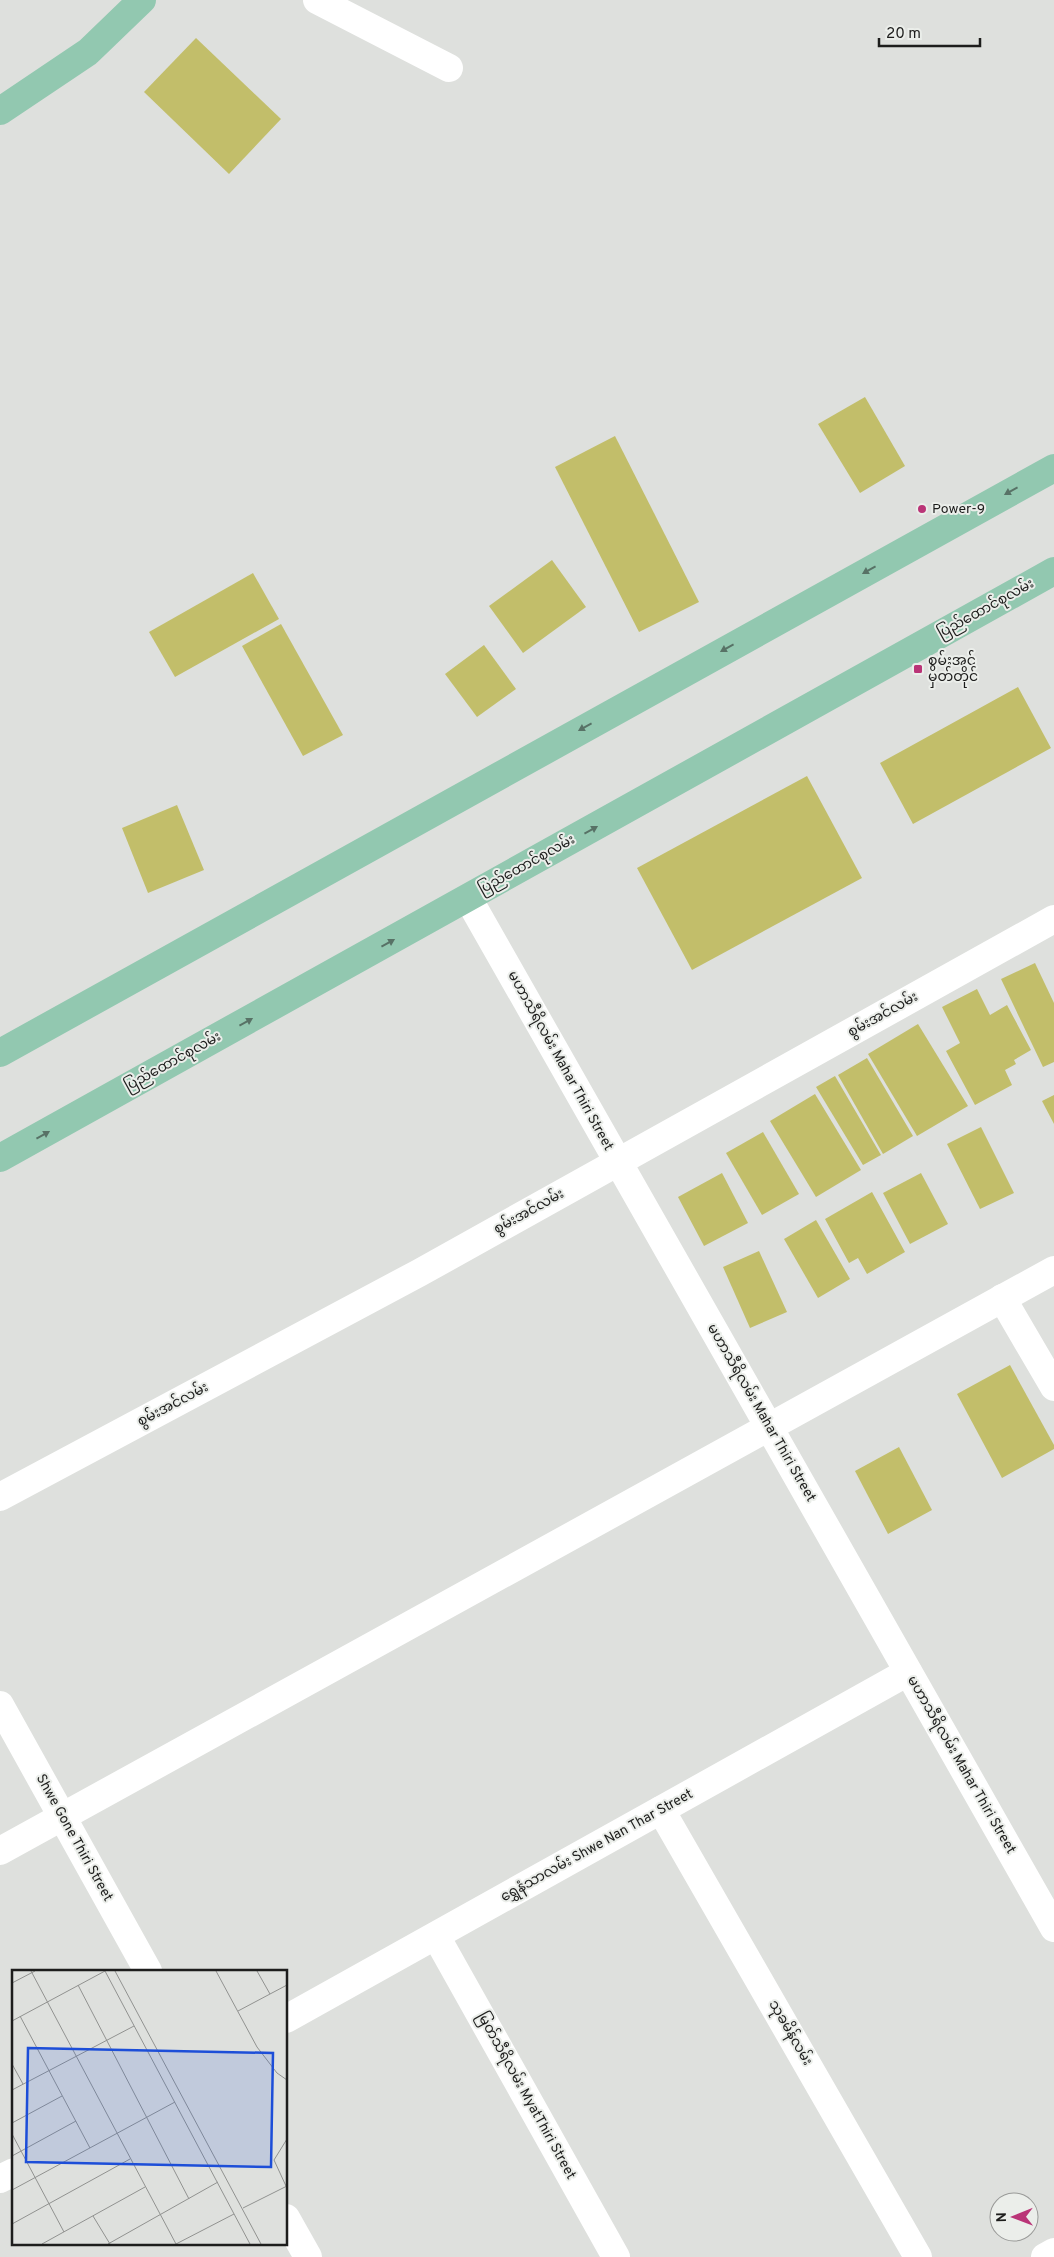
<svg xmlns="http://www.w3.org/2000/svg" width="1054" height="2257" viewBox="0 0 1054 2257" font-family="Overpass,'Noto Sans Myanmar',sans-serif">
	<rect width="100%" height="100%" fill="#dee0dd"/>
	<g fill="#c2be6a">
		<path d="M196,38L281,119L229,174L144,92Z"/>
		<path d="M865,397L905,466L860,493L818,424Z"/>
		<path d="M615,436L699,602L639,632L555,467Z"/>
		<path d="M552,560L586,607L523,653L489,606Z"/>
		<path d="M253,573L279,619L175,677L149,632Z"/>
		<path d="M281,624L343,735L303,756L242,646Z"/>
		<path d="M484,645L516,689L477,717L445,674Z"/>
		<path d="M1018,687L1051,748L913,824L880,763Z"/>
		<path d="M807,776L862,878L692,970L637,868Z"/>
		<path d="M177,805L204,870L148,893L122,828Z"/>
		<path d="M1035,963L1054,1003V1062L1043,1067L1001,979Z"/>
		<path d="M977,989L990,1015L1007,1005L1031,1050L1014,1060L1016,1064L1005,1070L1012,1085L975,1105L946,1051L960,1043L942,1007Z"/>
		<path d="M918,1024L968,1106L917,1136L868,1054Z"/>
		<path d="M867,1058L913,1136L883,1154L838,1075Z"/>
		<path d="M835,1076L881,1155L863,1165L816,1087Z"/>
		<path d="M815,1094L861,1170L816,1197L770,1121Z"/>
		<path d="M1054,1095V1124L1042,1101Z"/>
		<path d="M981,1127L1014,1193L980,1209L947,1144Z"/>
		<path d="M763,1132L799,1194L762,1215L726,1153Z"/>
		<path d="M722,1173L748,1223L704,1246L678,1197Z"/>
		<path d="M921,1173L948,1224L910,1244L883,1193Z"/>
		<path d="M872,1192L905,1252L867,1274L858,1258L849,1263L825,1219Z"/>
		<path d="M816,1220L850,1279L818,1298L784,1239Z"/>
		<path d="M759,1251L787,1312L750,1328L723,1267Z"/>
		<path d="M1010,1365L1054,1445V1449L1002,1478L957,1394Z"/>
		<path d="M899,1447L932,1510L888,1534L855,1471Z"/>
	</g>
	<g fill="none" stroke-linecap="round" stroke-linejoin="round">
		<g stroke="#fff" stroke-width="28">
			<path d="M317,0L449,68"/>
			<path d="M468,898L1054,1928"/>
			<path d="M1002,1298L1054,1387"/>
			<path d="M0,1497L419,1273L1054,919"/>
			<path d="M0,1705L148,1971"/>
			<path d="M661,1810L918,2257"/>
			<path d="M0,1851L1054,1270"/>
			<path d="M436,1936L616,2257"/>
			<path d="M286,2019L908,1672"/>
			<path d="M0,2179L14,2172"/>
			<path d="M286,2218L308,2257"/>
			<path d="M1045,2257L1054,2252"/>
		</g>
		<g stroke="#92c8b0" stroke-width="28">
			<path d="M0,111L88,52L142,0"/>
			<path d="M0,1053L1054,468"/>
			<path d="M0,1158L1054,571"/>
		</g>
	</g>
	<defs><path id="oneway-solid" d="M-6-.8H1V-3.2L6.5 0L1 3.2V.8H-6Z" transform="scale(1.25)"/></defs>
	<g fill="#587266">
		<use href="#oneway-solid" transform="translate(1011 491) rotate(151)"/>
		<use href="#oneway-solid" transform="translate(869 570) rotate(151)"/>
		<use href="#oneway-solid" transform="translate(727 648) rotate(151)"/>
		<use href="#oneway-solid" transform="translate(585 727) rotate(151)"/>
		<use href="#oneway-solid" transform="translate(591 830) rotate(-29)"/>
		<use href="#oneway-solid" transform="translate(388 943) rotate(-29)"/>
		<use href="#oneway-solid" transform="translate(246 1022) rotate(-29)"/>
		<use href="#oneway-solid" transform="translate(43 1135) rotate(-29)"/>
	</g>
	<g fill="#ba3477" stroke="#ebeeea" stroke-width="2">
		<circle cx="922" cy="509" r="5"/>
		<rect x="913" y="664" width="10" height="10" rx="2.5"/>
	</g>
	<g text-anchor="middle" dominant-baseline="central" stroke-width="4" stroke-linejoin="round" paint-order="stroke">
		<g font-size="14" fill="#1d1d1c" stroke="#ebeeea" text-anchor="start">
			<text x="932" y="509">Power-9</text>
			<text x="928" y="661">စွမ်းအင်<tspan x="928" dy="16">မှတ်တိုင်</tspan></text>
		</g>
		<g font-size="14" fill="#1d1d1c" stroke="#ebeeea">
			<text transform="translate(986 609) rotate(-29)">ပြည်ထောင်စုလမ်း</text>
			<text transform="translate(527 865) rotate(-29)">ပြည်ထောင်စုလမ်း</text>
			<text transform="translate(883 1015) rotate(-29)">စွမ်းအင်လမ်း</text>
			<text transform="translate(560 1061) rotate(61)">မဟာသီရိလမ်း Mahar Thiri Street</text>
			<text transform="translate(173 1062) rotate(-29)">ပြည်ထောင်စုလမ်း</text>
			<text transform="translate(529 1212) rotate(-29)">စွမ်းအင်လမ်း</text>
			<text transform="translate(173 1405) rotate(-28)">စွမ်းအင်လမ်း</text>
			<text transform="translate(761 1413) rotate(60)">မဟာသီရိလမ်း Mahar Thiri Street</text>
			<text transform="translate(961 1765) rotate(60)">မဟာသီရိလမ်း Mahar Thiri Street</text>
			<text transform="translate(74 1838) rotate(61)">Shwe Gone Thiri Street</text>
			<text transform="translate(597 1846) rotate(-29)">ရွှေနံသာလမ်း Shwe Nan Thar Street</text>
			<text transform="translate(790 2033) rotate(60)">သုခမိန်လမ်း</text>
			<text transform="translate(526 2096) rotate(61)">မြတ်သီရိလမ်း MyatThiri Street</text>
		</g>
	</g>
	<g transform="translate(12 1970)">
		<rect width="275" height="275" fill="#dee0dd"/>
		<path fill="none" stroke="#919290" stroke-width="1" d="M19,1L164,274M93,1L238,274M103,1L249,274M204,1L245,77L265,103L275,110M245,1L258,24M0,13L23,1M66,15L177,229M226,41L275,15M8,46L78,178M0,51L93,1M0,94L11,114M0,120L122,56M0,153L50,126M0,164L52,262M0,186L64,151M274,216L262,190L275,169M0,220L163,132M231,238L275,216M81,246L98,274M0,254L118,189M30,274L133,217M96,274L206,212M164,274L222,244"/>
		<path fill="#1d4ed8" fill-opacity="0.15" stroke="#1d4ed8" stroke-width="2.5" d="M16,78L261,83L259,197L14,192Z"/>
		<rect width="275" height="275" fill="none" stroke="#1d1d1c" stroke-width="2.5"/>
	</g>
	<g transform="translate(1014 2217) rotate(269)"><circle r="24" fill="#ebeeea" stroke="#999a98"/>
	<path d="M0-4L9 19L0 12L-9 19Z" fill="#ba3477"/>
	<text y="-8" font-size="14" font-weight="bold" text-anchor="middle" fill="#1d1d1c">N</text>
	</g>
	<path d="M879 38v8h101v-8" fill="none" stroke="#1d1d1c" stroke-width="2.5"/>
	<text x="886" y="38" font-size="15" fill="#1d1d1c" stroke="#ebeeea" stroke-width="4" paint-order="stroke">20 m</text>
</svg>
